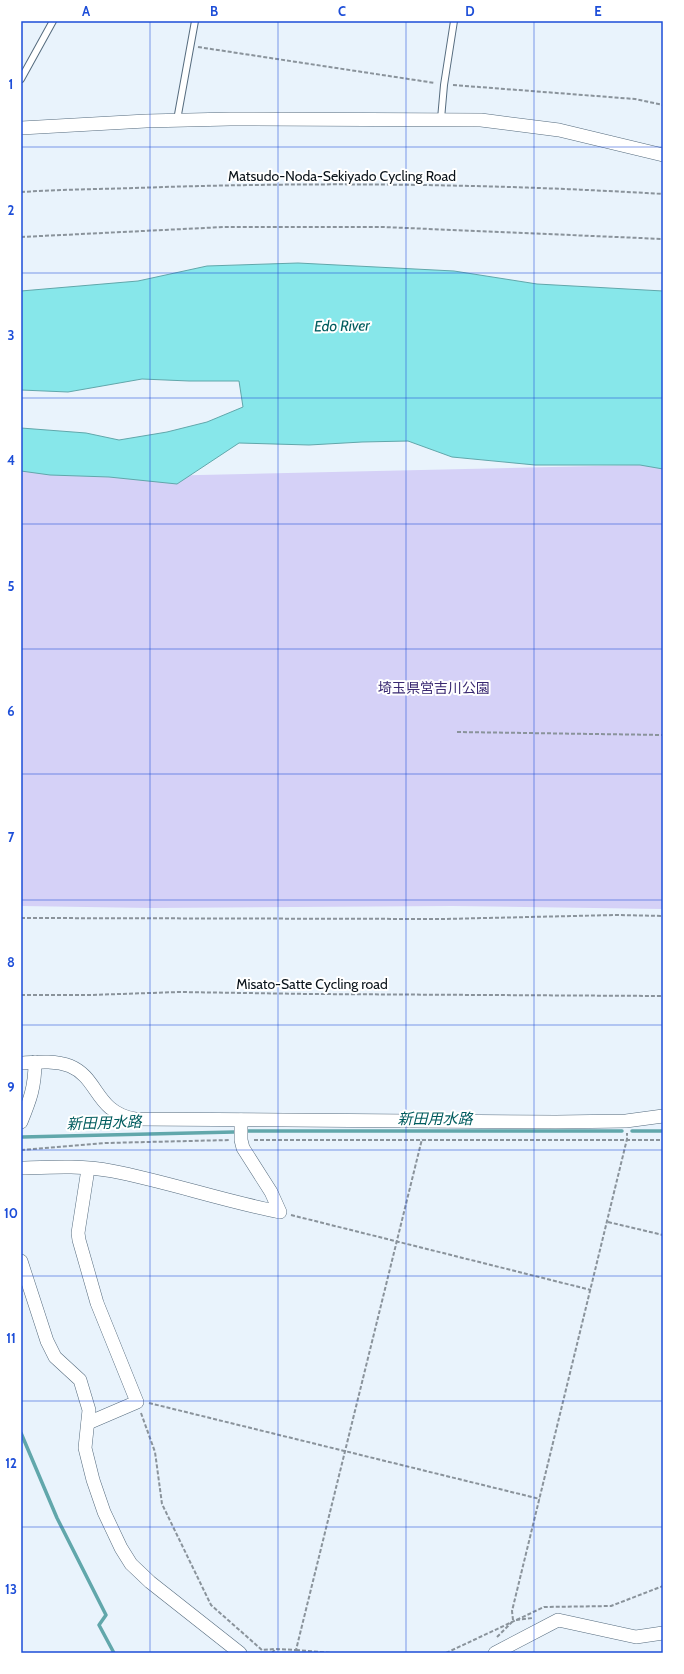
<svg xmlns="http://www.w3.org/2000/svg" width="684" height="1674" viewBox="0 0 684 1674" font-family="Cabin,'Noto Sans JP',sans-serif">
	<rect width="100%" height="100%" fill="#e9f3fc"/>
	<path fill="#d5d1f7" d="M640,465L663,467V909L452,906L152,908L21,906V469L109,477Z"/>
	<path fill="#87e7ea" stroke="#61a7ab" d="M298,263L454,271L537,284L663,291V469L640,465H535L452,457L408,441L362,442L309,445L239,443L177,484L109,477L50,475L21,471V428L86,433L119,440L167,432L207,422L243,407L239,381H189L142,379L68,392L21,390V291L138,281L207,266Z"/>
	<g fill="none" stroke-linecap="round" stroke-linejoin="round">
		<g stroke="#61a7ab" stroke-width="3.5">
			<path d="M248,1131H622"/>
			<path d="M632,1131H663"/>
			<path d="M22,1137L234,1132"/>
			<path d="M21,1433L57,1518L106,1615L99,1625L114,1653"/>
		</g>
		<g stroke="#556b7e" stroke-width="8">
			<g id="lane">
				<path d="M21,79L53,21"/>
				<path d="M441,119L444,85L454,21"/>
				<path d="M177,120L195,21"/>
			</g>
		</g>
		<g stroke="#556b7e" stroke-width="14">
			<g id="street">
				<path d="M21,128L146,121L230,119L481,120L559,130L663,155"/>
				<path d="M21,1063C37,1062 55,1060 70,1066C99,1078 95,1112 135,1119L556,1122L626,1121L663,1116"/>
				<path d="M21,1122C30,1100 35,1087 35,1062"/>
				<path d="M21,1168C51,1167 82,1165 112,1171C169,1182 223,1201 280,1212L271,1192L243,1148L241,1140V1120"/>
				<path d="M88,1169L78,1233L79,1240L97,1303L137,1402L88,1423"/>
				<path d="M21,1261L47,1341L55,1357L80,1380L89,1410L85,1448L93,1480L104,1512L121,1548L131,1564L150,1582L240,1653"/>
				<path d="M495,1653L558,1620L636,1637L663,1633"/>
			</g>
		</g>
		<g stroke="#8a939b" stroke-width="2" stroke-dasharray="4 2" stroke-linecap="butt">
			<path d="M198,47L435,83"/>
			<path d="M453,85L635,99L663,105"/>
			<path d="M21,192C68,189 116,189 163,187C330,182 497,184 663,194"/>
			<path d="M21,237L224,227H383L663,239"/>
			<path d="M457,732L663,735"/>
			<path d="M21,918L443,919L616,915L663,916"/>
			<path d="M21,995H90L180,992L310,994L663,996"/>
			<path d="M254,1140H663"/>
			<path d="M21,1150L106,1143L230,1140"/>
			<path d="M291,1215L591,1290"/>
			<path d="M608,1222L663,1235"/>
			<path d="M149,1403L540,1499"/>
			<path d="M141,1413L155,1452L162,1504L211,1605L262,1650L275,1649"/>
			<path d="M513,1620L512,1611L627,1139V1133"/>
			<path d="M516,1620L533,1618"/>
			<path d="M497,1637L512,1622"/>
			<path d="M296,1650L333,1653"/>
			<path d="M272,1653L275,1649L296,1650L422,1139"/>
			<path d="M446,1653L544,1607L611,1606L663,1586"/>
		</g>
		<use href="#lane" stroke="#fff" stroke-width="6"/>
		<use href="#street" stroke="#fff" stroke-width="13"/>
	</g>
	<path fill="none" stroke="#1d4ed8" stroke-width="1" stroke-opacity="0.55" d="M150,21V1653M278,21V1653M406,21V1653M534,21V1653M21,147H663M21,273H663M21,398H663M21,524H663M21,649H663M21,774H663M21,900H663M21,1025H663M21,1150H663M21,1276H663M21,1401H663M21,1527H663"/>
	<g text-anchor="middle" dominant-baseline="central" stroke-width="4" stroke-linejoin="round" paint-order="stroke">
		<g font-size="14" fill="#091219" stroke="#fff">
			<text x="342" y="176">Matsudo-Noda-Sekiyado Cycling Road</text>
			<text x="312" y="984">Misato-Satte Cycling road</text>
		</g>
		<g font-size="14" fill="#392871" stroke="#fff">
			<text x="434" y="688">埼玉県営吉川公園</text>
		</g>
		<g font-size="15" font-style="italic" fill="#015c5e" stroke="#fff">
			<text transform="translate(342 326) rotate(-1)">Edo River</text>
			<text x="435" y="1119">新田用水路</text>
			<text transform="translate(104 1123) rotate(-2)">新田用水路</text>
		</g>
	</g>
	<rect width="684" height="1674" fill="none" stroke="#ffffff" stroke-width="44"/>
	<rect x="22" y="22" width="640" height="1630" fill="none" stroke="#1d4ed8" stroke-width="1.5"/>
	<g font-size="13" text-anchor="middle" font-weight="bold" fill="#1d4ed8">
		<text x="86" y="16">A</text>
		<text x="214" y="16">B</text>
		<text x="342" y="16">C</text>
		<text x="470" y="16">D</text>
		<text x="598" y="16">E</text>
		<text x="11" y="89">1</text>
		<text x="11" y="215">2</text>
		<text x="11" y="340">3</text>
		<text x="11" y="465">4</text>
		<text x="11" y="591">5</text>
		<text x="11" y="716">6</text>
		<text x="11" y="842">7</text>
		<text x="11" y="967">8</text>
		<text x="11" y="1092">9</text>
		<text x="11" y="1218">10</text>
		<text x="11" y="1343">11</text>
		<text x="11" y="1468">12</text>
		<text x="11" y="1594">13</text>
	</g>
</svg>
